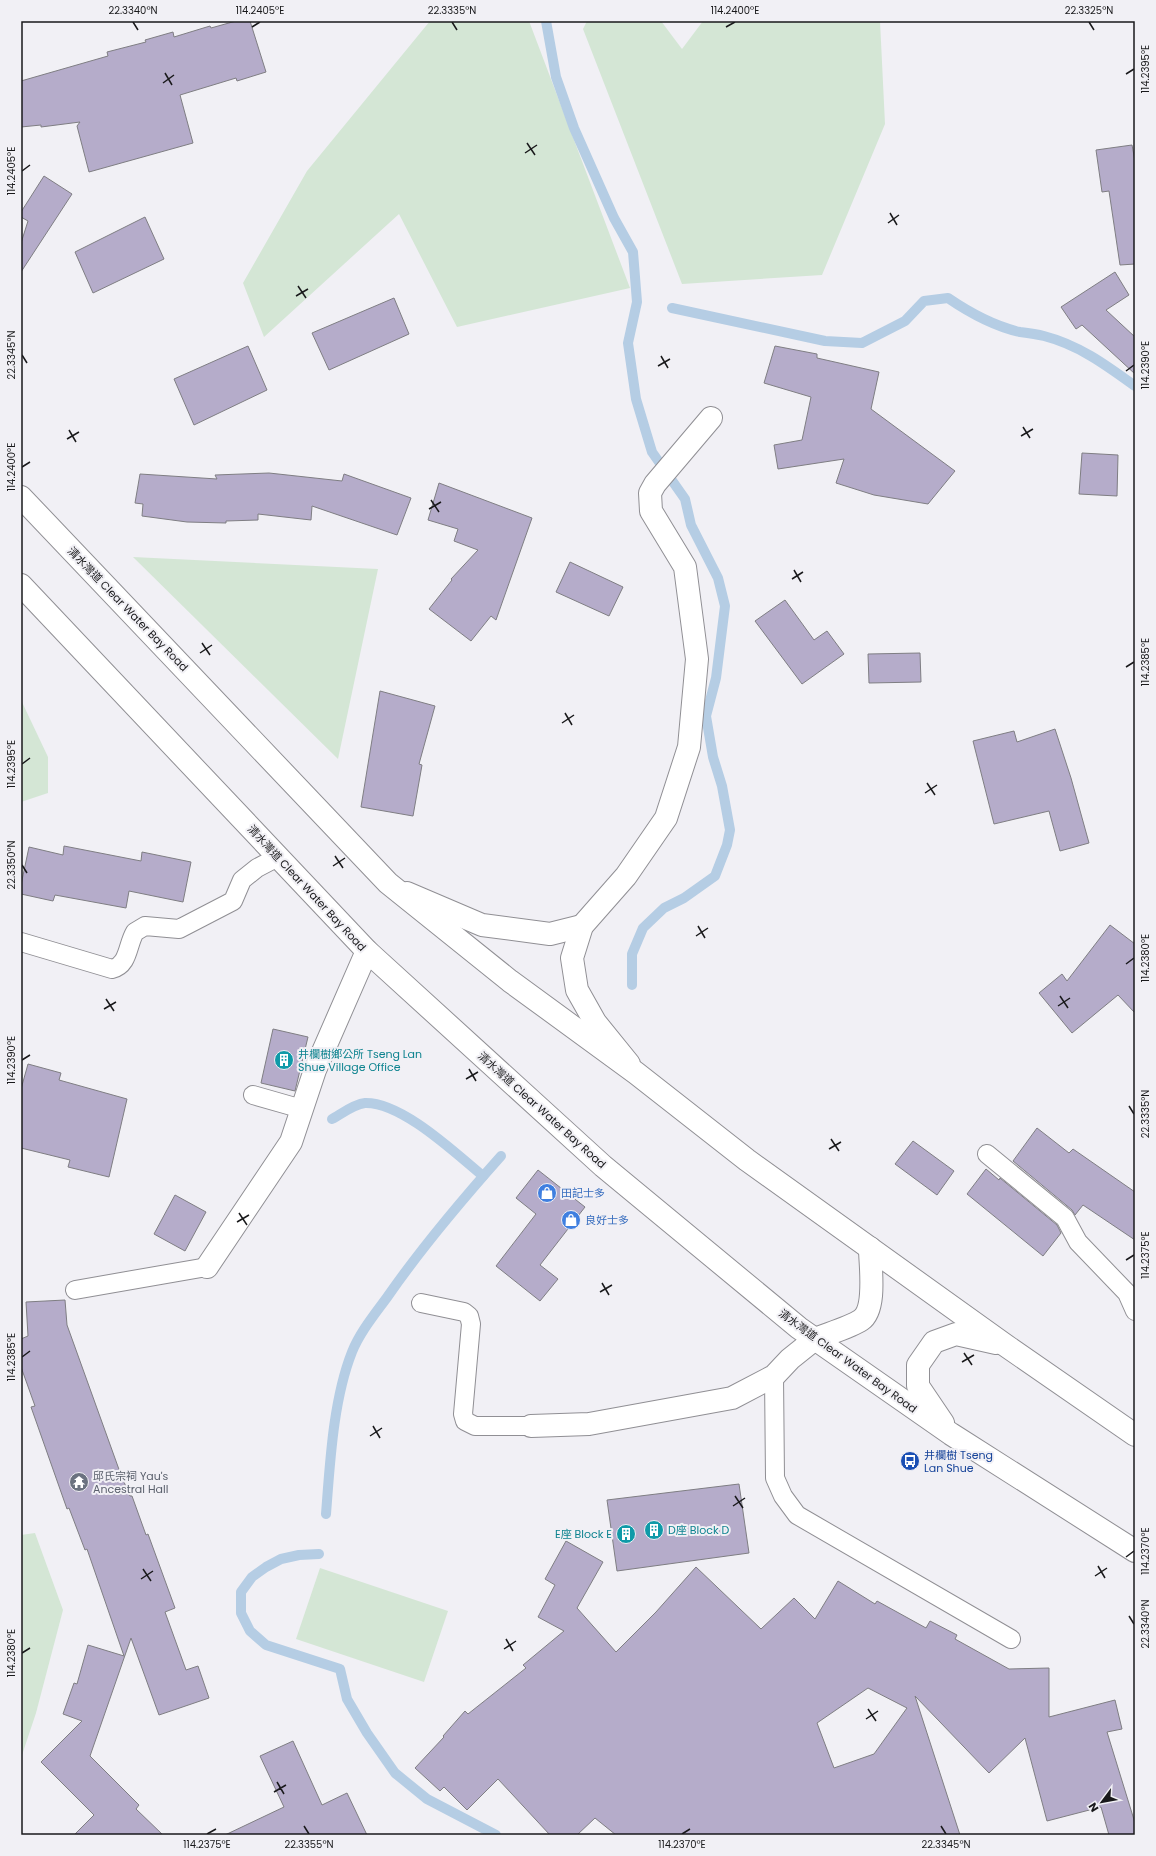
<svg xmlns="http://www.w3.org/2000/svg" width="1156" height="1856" viewBox="0 0 1156 1856" font-family="Poppins,'Noto Sans TC',sans-serif">
	<rect width="100%" height="100%" fill="#f1f0f5"/>
	<g fill="#d4e6d5">
		<path d="M430,21H529L630,288L457,327L399,214L264,337L243,283L307,171Z"/>
		<path d="M587,21H661L682,49L703,21H880L885,124L822,275L682,284L583,29Z"/>
		<path d="M133,557L378,569L338,759Z"/>
		<path d="M21,700L48,757V793L21,802Z"/>
		<path d="M35,1533L63,1610L36,1713L21,1758V1535Z"/>
		<path d="M320,1568L448,1611L424,1682L296,1639Z"/>
	</g>
	<g fill="none" stroke-linecap="round" stroke-linejoin="round">
		<g stroke="#b5cde4" stroke-width="10">
			<path d="M546,21L556,77L574,128L614,218L633,252L637,302L628,343L636,399L652,452L685,499L691,525L718,578L725,606L716,678L706,716L713,757L722,786L730,830L727,845L715,876L684,898L664,908L643,928L632,954V985"/>
			<path d="M672,308L825,341L862,343L905,321L924,301L948,298C970,313 993,326 1020,332C1028,333 1036,334 1044,336C1079,345 1106,365 1135,386"/>
			<path d="M332,1119C341,1114 354,1104 365,1103C402,1102 455,1153 483,1176"/>
			<path d="M326,1514C330,1463 333,1400 352,1352C360,1332 375,1314 388,1296C422,1247 461,1201 501,1156"/>
			<path d="M319,1554L299,1555L281,1559L266,1567L252,1577L241,1592V1613L250,1631L266,1645L340,1669L347,1699L367,1733L395,1773L427,1799L496,1835"/>
		</g>
	</g>
	<g fill="#b5acca" stroke="#7f7e83" fill-rule="evenodd">
		<path d="M236,21H250L266,72L237,81L236,78L180,95L193,143L89,172L77,126L80,122L41,127V125L21,127V81L108,56L107,52L146,42L145,40L173,32L174,37L210,26L211,28Z"/>
		<path d="M1132,145L1135,161V264L1120,265L1109,191L1102,192L1096,150Z"/>
		<path d="M44,176L72,194L21,272V243L28,221L21,217V212Z"/>
		<path d="M145,217L164,259L93,293L75,252Z"/>
		<path d="M1115,272L1129,295L1106,310L1135,337V374L1082,325L1076,329L1061,307Z"/>
		<path d="M394,298L409,334L329,370L312,333Z"/>
		<path d="M248,346L267,390L194,425L174,379Z"/>
		<path d="M775,346L817,354V358L879,372L871,409L955,471L928,504L874,495L836,483L844,459L778,469L774,445L802,440L811,397L764,383Z"/>
		<path d="M1082,453L1118,455L1117,496L1079,494Z"/>
		<path d="M269,473L342,481L344,474L411,498L397,535L312,506L311,520L258,514V520L226,521V523L187,522L142,516L143,504L135,503L140,474L217,479L215,475Z"/>
		<path d="M439,483L532,518L496,620L491,616L471,641L429,609L452,580L451,579L478,550L454,541L458,529L428,520Z"/>
		<path d="M570,562L623,587L609,616L556,592Z"/>
		<path d="M785,600L814,640L827,631L844,654L802,684L755,621Z"/>
		<path d="M920,653L921,682L869,683L868,654Z"/>
		<path d="M380,691L435,706L419,764L422,765L413,816L361,807Z"/>
		<path d="M1055,729L1071,778L1089,843L1060,851L1049,811L994,824L973,741L1014,731L1017,742Z"/>
		<path d="M64,846L141,861L142,852L191,862L183,902L129,891L126,908L55,895L53,901L21,894V885L29,847L63,855Z"/>
		<path d="M1110,925L1135,944V1013L1118,995L1072,1033L1039,993L1062,974L1067,981Z"/>
		<path d="M273,1029L308,1037L295,1091L261,1083Z"/>
		<path d="M28,1064L61,1073L59,1080L127,1099L109,1177L68,1167L70,1160L21,1148V1089Z"/>
		<path d="M1037,1128L1069,1153L1073,1149L1135,1192V1240L1083,1205L1075,1215L1072,1210L1013,1161Z"/>
		<path d="M913,1141L954,1171L937,1195L895,1164Z"/>
		<path d="M986,1169L999,1180L1000,1178L1057,1225L1061,1233L1043,1256L967,1194Z"/>
		<path d="M538,1170L585,1207L540,1265L558,1279L540,1301L496,1266L536,1214L516,1198Z"/>
		<path d="M175,1195L206,1212L185,1251L154,1234Z"/>
		<path d="M65,1300L67,1325L121,1475L130,1496H132L146,1535L148,1534L175,1608L165,1612L186,1670L198,1666L209,1698L159,1715L131,1638L90,1756L139,1805L136,1809L163,1835H74L94,1815L41,1762L82,1721L63,1714L74,1683L77,1684L88,1645L124,1656L87,1549L85,1550L69,1508L67,1509L31,1407L35,1406L21,1367V1339L28,1336L26,1302Z"/>
		<path d="M739,1484L749,1553L617,1571L607,1500Z"/>
		<path d="M566,1541L603,1562L577,1608L616,1652L656,1612L696,1567L761,1629L794,1598L815,1619L838,1581L875,1604L877,1601L926,1628L930,1621L957,1635L955,1639L1009,1669L1049,1668V1717L1115,1700L1122,1729L1107,1732L1135,1823V1835H1109L1101,1807L1047,1821L1025,1738L989,1773L915,1696L960,1835H616L595,1818L577,1835H550L498,1779L467,1810L444,1787L440,1791L415,1768L444,1737L443,1736L465,1711L468,1714L526,1668L523,1665L564,1631L538,1617L555,1585L545,1579ZM868,1688L907,1708L874,1754L834,1768L817,1723Z"/>
		<path d="M293,1741L322,1805L347,1793L367,1835H225L284,1807L260,1756Z"/>
	</g>
	<g fill="none" stroke-linecap="round" stroke-linejoin="round">
		<g stroke="#908f94" stroke-width="20">
			<g id="lane">
				<path d="M21,942L112,969C129,965 127,945 135,932L145,926L179,929L233,901L242,880L257,868L278,857"/>
				<path d="M253,1095L302,1109"/>
				<path d="M987,1154L1065,1218L1078,1242L1127,1293L1135,1311"/>
				<path d="M75,1290L207,1267"/>
				<path d="M421,1303L464,1312L469,1316L471,1324L463,1414L465,1421L475,1426H531"/>
				<path d="M774,1376L775,1478L783,1496L797,1515L1011,1639"/>
			</g>
		</g>
		<g stroke="#908f94" stroke-width="24">
			<g id="street">
				<path d="M407,893L482,925L550,934L582,926"/>
				<path d="M629,1064L595,1022L577,990L572,958L582,926L626,876L666,818L689,747L697,659L685,567L651,511L650,493L655,484L711,418"/>
				<path d="M207,1267L291,1142L315,1070L367,951"/>
				<path d="M531,1426L589,1424L732,1398L774,1376L790,1359L815,1339"/>
			</g>
		</g>
		<g stroke="#908f94" stroke-width="24">
			<g id="primary">
				<path d="M21,497L388,883L510,981L636,1073L747,1160L1005,1345L1135,1435"/>
				<path d="M21,585L367,951L603,1166L799,1328L951,1434L1135,1551"/>
				<path d="M815,1339C827,1334 851,1327 861,1320C877,1309 870,1266 870,1248"/>
				<path d="M943,1423L918,1386V1365L934,1342L956,1334L996,1343"/>
			</g>
		</g>
		<use href="#lane" stroke="#fff" stroke-width="18"/>
		<use href="#street" stroke="#fff" stroke-width="22"/>
		<use href="#primary" stroke="#fff" stroke-width="22"/>
	</g>
	<path fill="none" stroke="#19191b" stroke-width="1.5" d="M133,22L138,30M452,22L457,30M1089,22L1094,30M252,27L260,22M726,27L735,22M165,73L172,85M1126,74L1134,69M163,83L174,75M527,143L535,155M525,153L537,145M22,171L30,165M890,213L897,225M888,223L899,215M298,286L306,298M296,296L308,289M22,355L27,363M661,356L668,368M658,366L670,359M1126,371L1134,365M1023,427L1030,438M69,430L76,442M1021,436L1033,429M67,439L79,432M22,467L30,462M431,500L439,512M429,509L441,502M794,570L801,582M792,579L803,572M202,643L210,655M200,653L212,645M1126,667L1134,662M565,713L572,725M562,723L574,715M22,764L30,758M927,783L935,795M925,793L937,785M335,856L343,868M22,865L27,873M333,866L345,858M698,926L705,938M696,936L708,928M1126,964L1134,958M1060,996L1068,1008M106,999L114,1011M1058,1006L1070,998M104,1009L116,1002M22,1060L30,1055M469,1069L476,1081M466,1079L478,1072M1129,1106L1134,1114M831,1139L839,1151M829,1149L841,1142M239,1213L247,1225M237,1222L249,1215M1126,1260L1134,1255M602,1283L609,1295M600,1292L612,1285M964,1353L972,1365M22,1357L30,1351M962,1362L974,1355M373,1426L380,1438M370,1436L382,1428M735,1496L743,1508M733,1506L745,1498M1126,1557L1134,1551M1098,1566L1105,1578M143,1569L151,1581M1095,1576L1107,1568M141,1579L153,1571M1129,1616L1134,1624M506,1639L513,1651M504,1649L516,1641M22,1653L30,1648M868,1709L876,1721M866,1719L878,1711M277,1782L284,1794M274,1792L286,1785M304,1826L309,1834M941,1826L946,1834M207,1834L216,1829M682,1834L690,1829"/>
	<defs>
		<g id="building-disc" transform="scale(1)"><circle r="9.5" fill="#0f9aa8" stroke="#f1f0f5"/><path d="M-4-6H4V6H1V3H-1V6H-4ZM-2.5-4.3h1.7v1.8h-1.7ZM.8-4.3h1.7v1.8H.8ZM-2.5-1h1.7V.8h-1.7ZM.8-1h1.7V.8H.8Z" fill="#fff"/></g>
		<g id="shop-disc" transform="scale(1)"><circle r="9.5" fill="#3f7fe0" stroke="#f1f0f5"/><path d="M-5-2.5h2.3a2.7 3.5 0 0 1 5.4 0H5L5.5 6h-11ZM-1.5-2.5h3a1.5 2.3 0 0 0-3 0Z" fill="#fff"/></g>
		<g id="bus-disc" transform="scale(1)"><circle r="9.5" fill="#1a4fb4" stroke="#f1f0f5"/><path d="M-5-6H5V4H4V6H2V4H-2V6H-4V4H-5ZM-3.5-4V0h7V-4ZM-3.5 1.2v1.5H-2V1.2ZM2 1.2v1.5H3.5V1.2Z" fill="#fff"/></g>
		<g id="temple-disc" transform="scale(1)"><circle r="9.5" fill="#6b7280" stroke="#f1f0f5"/><path d="M0-6L5-2H3V0L6.5 2.5H4V6H1.5V3h-3V6H-4V2.5H-6.5L-3 0V-2H-5Z" fill="#fff"/></g>
	</defs>
	<g fill-rule="evenodd">
		<use href="#building-disc" x="284" y="1060"/>
		<use href="#shop-disc" x="547" y="1193"/>
		<use href="#shop-disc" x="571" y="1220"/>
		<use href="#bus-disc" x="910" y="1461"/>
		<use href="#temple-disc" x="79" y="1482"/>
		<use href="#building-disc" x="654" y="1530"/>
		<use href="#building-disc" x="626" y="1534"/>
	</g>
	<g text-anchor="middle" dominant-baseline="central" stroke-width="4" stroke-linejoin="round" paint-order="stroke">
		<g font-size="11" fill="#19191b" stroke="#f1f0f5">
			<text transform="translate(128 609) rotate(46)">清水灣道 Clear Water Bay Road</text>
			<text transform="translate(307 888) rotate(47)">清水灣道 Clear Water Bay Road</text>
			<text transform="translate(542 1110) rotate(42)">清水灣道 Clear Water Bay Road</text>
			<text transform="translate(848 1361) rotate(36)">清水灣道 Clear Water Bay Road</text>
		</g>
		<g font-size="11" fill="#0d838f" stroke="#f1f0f5" text-anchor="start">
			<text x="298" y="1054">井欄樹鄉公所 Tseng Lan<tspan x="298" dy="13">Shue Village Office</tspan></text>
			<text x="668" y="1530">D座 Block D</text>
			<text x="612" y="1534" text-anchor="end">E座 Block E</text>
		</g>
		<g font-size="11" fill="#366cbe" stroke="#f1f0f5" text-anchor="start">
			<text x="561" y="1193">田記士多</text>
			<text x="585" y="1220">良好士多</text>
		</g>
		<g font-size="11" fill="#164399" stroke="#f1f0f5" text-anchor="start">
			<text x="924" y="1455">井欄樹 Tseng<tspan x="924" dy="13">Lan Shue</tspan></text>
		</g>
		<g font-size="11" fill="#5b616d" stroke="#f1f0f5" text-anchor="start">
			<text x="93" y="1476">邱氏宗祠 Yau's<tspan x="93" dy="13">Ancestral Hall</tspan></text>
		</g>
	</g>
	<rect width="1156" height="1856" fill="none" stroke="#f1f0f5" stroke-width="44"/>
	<g transform="translate(1102 1802) rotate(238)" stroke="#f1f0f5" stroke-width="3" paint-order="stroke">
	<path d="M0-3L7 15L0 10L-7 15Z" fill="#19191b"/>
	<text y="-6" font-size="11" font-weight="bold" text-anchor="middle" fill="#19191b">N</text>
	</g>
	<rect x="22" y="22" width="1112" height="1812" fill="none" stroke="#19191b" stroke-width="1.5"/>
	<g font-size="10" text-anchor="middle" fill="#19191b">
		<text x="133" y="14">22.3340°N</text>
		<text x="260" y="14">114.2405°E</text>
		<text x="452" y="14">22.3335°N</text>
		<text x="735" y="14">114.2400°E</text>
		<text x="1089" y="14">22.3325°N</text>
		<text transform="translate(1145 69) rotate(-90)" y="4">114.2395°E</text>
		<text transform="translate(11 171) rotate(-90)" y="4">114.2405°E</text>
		<text transform="translate(11 355) rotate(-90)" y="4">22.3345°N</text>
		<text transform="translate(1145 365) rotate(-90)" y="4">114.2390°E</text>
		<text transform="translate(11 467) rotate(-90)" y="4">114.2400°E</text>
		<text transform="translate(1145 662) rotate(-90)" y="4">114.2385°E</text>
		<text transform="translate(11 764) rotate(-90)" y="4">114.2395°E</text>
		<text transform="translate(11 865) rotate(-90)" y="4">22.3350°N</text>
		<text transform="translate(1145 958) rotate(-90)" y="4">114.2380°E</text>
		<text transform="translate(11 1060) rotate(-90)" y="4">114.2390°E</text>
		<text transform="translate(1145 1114) rotate(-90)" y="4">22.3335°N</text>
		<text transform="translate(1145 1255) rotate(-90)" y="4">114.2375°E</text>
		<text transform="translate(11 1357) rotate(-90)" y="4">114.2385°E</text>
		<text transform="translate(1145 1551) rotate(-90)" y="4">114.2370°E</text>
		<text transform="translate(1145 1624) rotate(-90)" y="4">22.3340°N</text>
		<text transform="translate(11 1653) rotate(-90)" y="4">114.2380°E</text>
		<text x="207" y="1848">114.2375°E</text>
		<text x="309" y="1848">22.3355°N</text>
		<text x="682" y="1848">114.2370°E</text>
		<text x="946" y="1848">22.3345°N</text>
	</g>
</svg>
